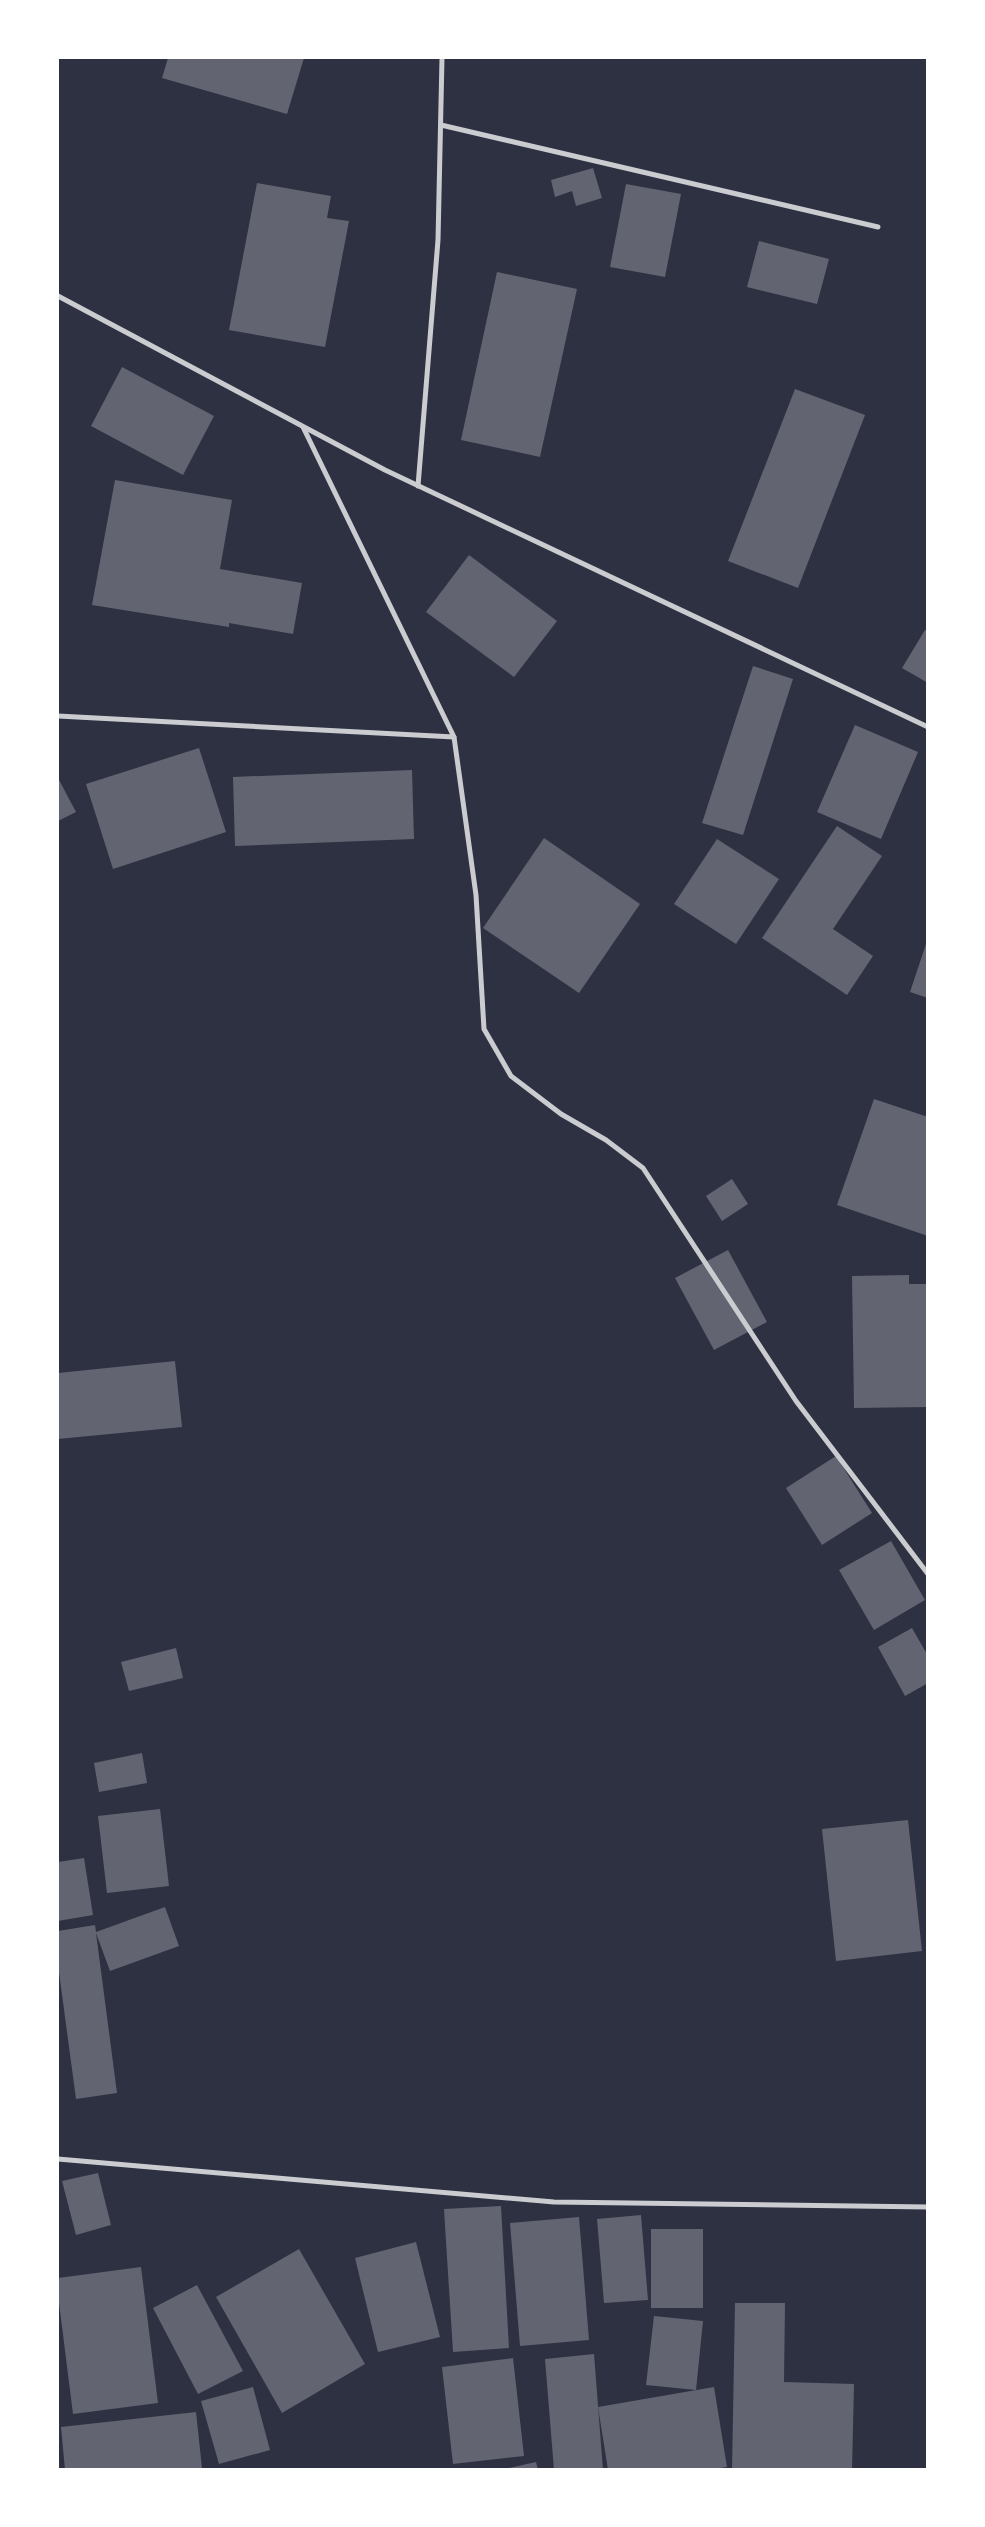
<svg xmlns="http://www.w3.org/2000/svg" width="985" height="2527" viewBox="0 0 985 2527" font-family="Quicksand,sans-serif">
	<rect width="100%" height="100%" fill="#2d3142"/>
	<g fill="#626471">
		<path d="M168,58H304L287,114L162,78Z"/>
		<path d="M593,168L602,198L576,206L572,191L555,197L551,180Z"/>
		<path d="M257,183L331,196L327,218L349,221L325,347L229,330Z"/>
		<path d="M626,184L681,194L665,277L610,267Z"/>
		<path d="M759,241L829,259L817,304L747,287Z"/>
		<path d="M497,272L577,289L540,457L461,440Z"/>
		<path d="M122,367L214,416L183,475L91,426Z"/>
		<path d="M795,389L865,415L798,588L728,561Z"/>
		<path d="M115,480L232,500L220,569L302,583L293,634L229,623V627L92,605Z"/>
		<path d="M469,555L557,621L514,677L426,612Z"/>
		<path d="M925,630L928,631V683L902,668Z"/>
		<path d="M753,666L793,679L743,835L702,823Z"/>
		<path d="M855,725L918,752L881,839L817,812Z"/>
		<path d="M199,748L226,832L113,869L86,784Z"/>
		<path d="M412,770L414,839L235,846L233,777Z"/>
		<path d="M58,778L76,812L58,821Z"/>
		<path d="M837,826L882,856L833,929L873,956L847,995L762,938Z"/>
		<path d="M544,838L640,904L579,993L483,928Z"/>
		<path d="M717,839L779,879L736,944L674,904Z"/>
		<path d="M927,941H928V998L910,992Z"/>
		<path d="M874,1099L928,1117V1236L837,1205Z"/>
		<path d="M732,1179L748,1204L722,1221L706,1196Z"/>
		<path d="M728,1250L767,1322L714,1350L675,1278Z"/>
		<path d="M909,1275V1284H928V1407L854,1408L852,1276Z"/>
		<path d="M175,1361L182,1427L58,1439V1373Z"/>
		<path d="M836,1456L872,1513L822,1545L786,1488Z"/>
		<path d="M891,1541L925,1600L874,1630L839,1570Z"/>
		<path d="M912,1628L928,1656V1683L905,1696L878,1647Z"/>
		<path d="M176,1648L183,1678L129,1691L121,1662Z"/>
		<path d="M142,1753L147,1783L99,1792L94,1763Z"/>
		<path d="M160,1809L169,1886L107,1893L98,1816Z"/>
		<path d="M908,1820L922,1951L836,1961L822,1829Z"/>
		<path d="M84,1858L93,1915L58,1921V1862Z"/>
		<path d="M165,1907L179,1946L110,1971L96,1933L117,2093L76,2099L58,1965V1931L95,1925L96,1932Z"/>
		<path d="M98,2173L111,2225L76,2235L62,2181Z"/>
		<path d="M501,2206L509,2348L453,2352L444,2209Z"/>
		<path d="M641,2215L648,2300L604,2303L597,2219Z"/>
		<path d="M579,2217L589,2340L520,2346L510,2223Z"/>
		<rect x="651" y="2229" width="52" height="79"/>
		<path d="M416,2242L440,2337L378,2352L355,2258Z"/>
		<path d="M299,2249L365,2364L282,2413L216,2297Z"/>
		<path d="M141,2267L158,2403L73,2414L58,2295V2278Z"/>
		<path d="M197,2285L243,2371L198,2394L153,2308Z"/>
		<path d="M735,2303H785L784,2382L854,2384L852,2470H732Z"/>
		<path d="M654,2316L703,2321L696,2390L646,2385Z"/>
		<path d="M594,2354L603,2470H554L545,2359Z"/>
		<path d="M513,2358L524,2456L453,2464L442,2367Z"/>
		<path d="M253,2387L270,2450L219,2464L201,2401Z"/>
		<path d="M714,2387L727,2467L707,2470H608L598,2407Z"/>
		<path d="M196,2412L202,2468L65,2470L61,2427Z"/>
		<path d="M536,2462L538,2470H505V2469Z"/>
	</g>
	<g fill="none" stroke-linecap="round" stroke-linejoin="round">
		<g stroke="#caccd0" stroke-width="5">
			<path d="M441,125L878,227"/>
			<path d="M58,296L385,470L928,727"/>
			<path d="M303,427L454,737L476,895L484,1029L511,1076L561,1114L606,1140L643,1168L796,1401L928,1574"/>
			<path d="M418,486L438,240L442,58"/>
			<path d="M58,716L454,737"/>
			<path d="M58,2159L554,2202L928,2207"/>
		</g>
	</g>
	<rect width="985" height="2527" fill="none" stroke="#ffffff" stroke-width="118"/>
</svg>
